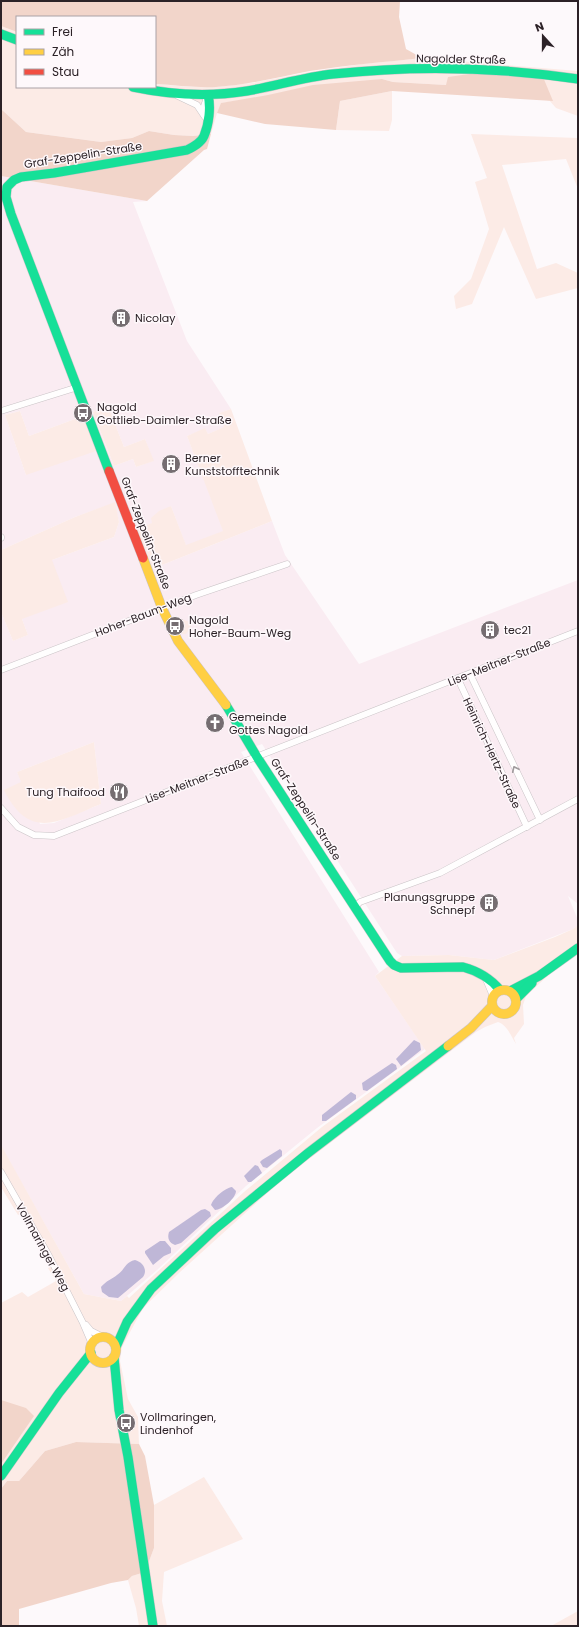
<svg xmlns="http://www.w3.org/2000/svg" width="579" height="1627" viewBox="0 0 579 1627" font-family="Poppins,sans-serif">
	<rect width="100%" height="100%" fill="#fdf9fb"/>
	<path fill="#faecf2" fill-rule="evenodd" d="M1,176L147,201L133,202L187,341L231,409L219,413L225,427L208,434L205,429L187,436L224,531L186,546L171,506L153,523L136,529L152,569L272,521L285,555L359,664L578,580V904L568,896L578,920V925L573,929L494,960L449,955L402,956L397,953L262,744L241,752L379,972L375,976L425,1049L317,1128L246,1186L157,1270L121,1301L84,1294L1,1146V612L13,641L28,635L22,619L52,560L114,537L119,522L114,503L75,517L1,550ZM108,406L124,447L145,439L153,461L136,467L133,459L114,466L93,412ZM20,411L29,436L83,416L26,475L5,415ZM94,742L101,804L54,823L40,824L17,772Z"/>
	<g fill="#fcebe6">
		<path d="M1,26L17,32V87H155V84L192,87H216L252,83L309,72L362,64L422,58L578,71V116L556,108L549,100L553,101L446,85L393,82L382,79L222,103L217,113L211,134L193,136L174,135L149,131L132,138L101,142L26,132L1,109Z"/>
		<path d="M392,91V120L389,131L336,130L340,101Z"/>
		<path d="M471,134L578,138V189L566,159L502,165L537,269L556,263L578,273V288L536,299L504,227L472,304L456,309L454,296L471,279L489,229L475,182L487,178Z"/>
		<path d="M108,406L124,447L145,439L154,461L136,467L133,459L114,466L93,412Z"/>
		<path d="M231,409L272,521L152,569L136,529L152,523L151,518L159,511L171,506L186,545L223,531L187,436L205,428L208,434L224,427L219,413Z"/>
		<path d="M20,411L29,436L83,416L96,451L26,475L5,415Z"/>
		<path d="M115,502L119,522L114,537L52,560L68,602L22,619L28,635L13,641L1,612V550L75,517Z"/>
		<path d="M175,617L193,623L186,634H183C177,630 176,624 175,617Z"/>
		<path d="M94,742L101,804C59,821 30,842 4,790L21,782L17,772Z"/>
		<path d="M578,925V953L554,970L526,996L523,1005L524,1024L514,1038L516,1044C511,1036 507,1025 498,1022L485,1027L476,1032L284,1178L180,1272L143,1308L122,1347L120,1361L128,1399L138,1417L139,1444L76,1442L45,1451L19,1481H7L1,1489V1303L22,1292L28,1297L56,1281L48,1268L51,1266L21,1214L18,1215L1,1187V1145L84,1294L121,1301L127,1296L129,1298L244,1192L322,1127L426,1051L375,976L402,956L449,955L494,960L555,937L573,929Z"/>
		<path d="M204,1477L243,1539L164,1572L162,1601L167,1626H139L136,1608L128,1580L132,1576L145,1572L154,1548V1505Z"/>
		<path d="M578,1611V1626H551Z"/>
	</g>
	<g fill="#f2d5ca">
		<path d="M1,1H400L399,17L406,49L422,58C385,62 347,65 310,71C279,77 248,85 216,87C196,88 175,85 155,84V17H17V32L1,26Z"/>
		<path d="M477,73L543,77L553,101L392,91L340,101L336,130L265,124L217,113L221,103L268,95L313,85L382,79L393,82L446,85L448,77Z"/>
		<path d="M1,109L26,132L101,142L132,138L149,131L174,135L193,136L211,134L207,149L204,150L147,201L1,176Z"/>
		<path d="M1,1400L26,1408L34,1416L1,1464Z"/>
		<path d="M76,1442L139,1444L145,1456L154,1505V1548L145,1572L132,1576L128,1580L111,1583L19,1609V1626H1V1489L7,1481H19L45,1451Z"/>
	</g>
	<g fill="#bfb7d7">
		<path d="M414,1040L420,1043L421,1050L401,1066L396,1059Z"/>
		<path d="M392,1063L396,1065L397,1069L367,1091L363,1090L362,1083Z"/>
		<path d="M351,1092L356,1095V1099L326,1121H322V1115Z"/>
		<path d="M280,1149L282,1151V1156L267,1168L263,1167L260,1162L262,1160Z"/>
		<path d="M255,1165L258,1166L262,1173L251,1182H248L244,1176Z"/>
		<path d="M232,1187L236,1191C236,1198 222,1210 215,1210L211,1205C213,1198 225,1188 232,1187Z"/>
		<path d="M205,1209L210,1212L211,1216L181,1243L175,1245C169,1243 167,1238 169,1232L201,1210Z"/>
		<path d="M160,1241H165L171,1248V1253L164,1256L153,1265L145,1253V1251Z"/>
		<path d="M135,1260C143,1262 148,1270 143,1277L118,1298L109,1297L102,1292L101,1287C106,1281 112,1279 117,1275C125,1270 125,1262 135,1260Z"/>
	</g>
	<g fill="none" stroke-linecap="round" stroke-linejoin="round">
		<g stroke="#cac4c7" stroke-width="7">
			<g id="street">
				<path d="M178,96L197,105L205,117"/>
				<path d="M205,115L204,106L208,95"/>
				<path d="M1,411L78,387"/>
				<path d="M1,538V537"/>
				<path d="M1,670L196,595L287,564"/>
				<path d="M470,674L540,820"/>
				<path d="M458,679L527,827"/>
				<path d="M1,808L18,827L34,835L54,836L578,631"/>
				<path d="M355,907L360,902L440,873L578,799"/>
				<path d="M485,977L493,996"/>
				<path d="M1,1172L49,1256L83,1323L92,1344"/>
				<path d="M86,1325L91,1331L103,1337"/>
			</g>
		</g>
		<g stroke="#cac4c7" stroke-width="10">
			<g id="fast">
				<path d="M1,34L17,40"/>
				<path d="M133,87C171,95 209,97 247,91C276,86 304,77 333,74C415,65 497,67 578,79"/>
				<path d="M109,471L11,214L6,197L7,187L14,180L21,177L54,173L187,150C193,147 201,143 204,136C209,124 211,107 208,95"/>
				<path d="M226,705L257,757L390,961L394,965L401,968L463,967C478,971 490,978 500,990"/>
				<path d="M510,991L539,976L578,948"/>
				<path d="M516,999L532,983"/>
				<path d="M116,1347L127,1322L151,1289L215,1229L308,1153L448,1046"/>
				<path d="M114,1357L119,1410L128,1457L153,1626"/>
				<path d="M1,1476L59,1393L91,1353"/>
			</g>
		</g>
		<g stroke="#cac4c7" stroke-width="10">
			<g id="slow">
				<path d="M143,558L162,608L178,641L226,705"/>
				<circle cx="504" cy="1002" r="12"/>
				<path d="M448,1046L471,1028L492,1006"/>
				<circle cx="103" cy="1350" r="13"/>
			</g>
		</g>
		<g stroke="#cac4c7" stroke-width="10">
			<path id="jam" d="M109,471L143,558"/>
		</g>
		<use href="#street" stroke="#fffefe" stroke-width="6"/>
		<use href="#fast" stroke="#16e098" stroke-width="9"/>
		<use href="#slow" stroke="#ffcf43" stroke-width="9"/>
		<use href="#jam" stroke="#f24e42" stroke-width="9"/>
	</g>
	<defs><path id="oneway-chevron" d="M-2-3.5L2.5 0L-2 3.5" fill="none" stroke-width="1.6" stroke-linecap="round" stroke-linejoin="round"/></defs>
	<use stroke="#a09b9d" href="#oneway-chevron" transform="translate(515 769) rotate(-115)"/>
	<defs>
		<g id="building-disc" transform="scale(1)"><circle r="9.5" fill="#756d71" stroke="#fef8fb"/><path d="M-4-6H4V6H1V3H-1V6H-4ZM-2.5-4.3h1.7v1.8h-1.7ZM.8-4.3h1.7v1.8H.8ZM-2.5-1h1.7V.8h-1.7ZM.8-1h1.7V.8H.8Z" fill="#fff"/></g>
		<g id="bus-disc" transform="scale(1)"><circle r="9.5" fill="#756d71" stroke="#fef8fb"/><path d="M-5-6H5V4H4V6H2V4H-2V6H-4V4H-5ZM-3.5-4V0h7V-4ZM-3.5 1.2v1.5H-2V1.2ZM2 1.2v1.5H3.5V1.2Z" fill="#fff"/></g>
		<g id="church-disc" transform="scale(1)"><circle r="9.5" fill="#756d71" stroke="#fef8fb"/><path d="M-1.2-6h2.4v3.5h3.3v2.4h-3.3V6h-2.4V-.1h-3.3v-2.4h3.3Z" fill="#fff"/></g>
		<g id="restaurant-disc" transform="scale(1)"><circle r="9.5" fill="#756d71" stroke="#fef8fb"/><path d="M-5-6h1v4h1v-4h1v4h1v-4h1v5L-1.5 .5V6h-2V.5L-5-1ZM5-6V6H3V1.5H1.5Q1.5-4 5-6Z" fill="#fff"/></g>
	</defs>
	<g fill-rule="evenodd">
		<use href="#building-disc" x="121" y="318"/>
		<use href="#bus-disc" x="83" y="413"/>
		<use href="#building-disc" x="171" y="464"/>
		<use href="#bus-disc" x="175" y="626"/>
		<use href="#building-disc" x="490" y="630"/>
		<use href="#church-disc" x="215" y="723"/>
		<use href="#restaurant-disc" x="119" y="792"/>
		<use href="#building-disc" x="489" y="903"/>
		<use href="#bus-disc" x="126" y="1423"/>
	</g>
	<g text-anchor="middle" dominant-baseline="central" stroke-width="3" stroke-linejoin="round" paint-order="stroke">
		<g font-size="11" fill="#2c2227" stroke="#fef8fb">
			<text transform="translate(461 59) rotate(1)">Nagolder Straße</text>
			<text transform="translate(83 155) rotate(-9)">Graf-Zeppelin-Straße</text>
			<text transform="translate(146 533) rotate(69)">Graf-Zeppelin-Straße</text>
			<text transform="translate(143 615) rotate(-21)">Hoher-Baum-Weg</text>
			<text transform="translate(499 662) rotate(-22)">Lise-Meitner-Straße</text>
			<text transform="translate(492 753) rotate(65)">Heinrich-Hertz-Straße</text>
			<text transform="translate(197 780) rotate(-21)">Lise-Meitner-Straße</text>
			<text transform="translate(306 809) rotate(57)">Graf-Zeppelin-Straße</text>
			<text transform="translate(43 1247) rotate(61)">Vollmaringer Weg</text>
		</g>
		<g font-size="11" fill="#2c2227" stroke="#fef8fb" text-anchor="start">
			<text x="135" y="318">Nicolay</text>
			<text x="97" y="407">Nagold<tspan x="97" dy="13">Gottlieb-Daimler-Straße</tspan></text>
			<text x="185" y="458">Berner<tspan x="185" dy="13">Kunststofftechnik</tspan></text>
			<text x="189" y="620">Nagold<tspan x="189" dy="13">Hoher-Baum-Weg</tspan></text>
			<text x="504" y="630">tec21</text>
			<text x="229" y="717">Gemeinde<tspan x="229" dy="13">Gottes Nagold</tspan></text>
			<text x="105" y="792" text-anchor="end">Tung Thaifood</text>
			<text x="475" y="897" text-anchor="end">Planungsgruppe<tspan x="475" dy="13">Schnepf</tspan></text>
			<text x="140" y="1417">Vollmaringen,<tspan x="140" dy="13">Lindenhof</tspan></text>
		</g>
	</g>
	<rect width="579" height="1627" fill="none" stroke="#2c2227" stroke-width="4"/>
	<rect x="16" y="16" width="140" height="72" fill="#fef8fb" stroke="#aaa2a6"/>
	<rect x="24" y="29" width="20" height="6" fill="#16e098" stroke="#aaa2a6"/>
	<text x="52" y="36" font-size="12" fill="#2c2227">Frei</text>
	<rect x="24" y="49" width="20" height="6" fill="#ffcf43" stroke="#aaa2a6"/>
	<text x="52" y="56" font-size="12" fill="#2c2227">Zäh</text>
	<rect x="24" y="69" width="20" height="6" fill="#f24e42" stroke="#aaa2a6"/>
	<text x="52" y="76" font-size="12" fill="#2c2227">Stau</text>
	<g transform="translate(543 36) rotate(339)" stroke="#fef8fb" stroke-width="3" paint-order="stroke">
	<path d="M0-3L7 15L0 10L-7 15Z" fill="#2c2227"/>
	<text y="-6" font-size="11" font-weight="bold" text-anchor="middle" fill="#2c2227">N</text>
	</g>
</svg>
